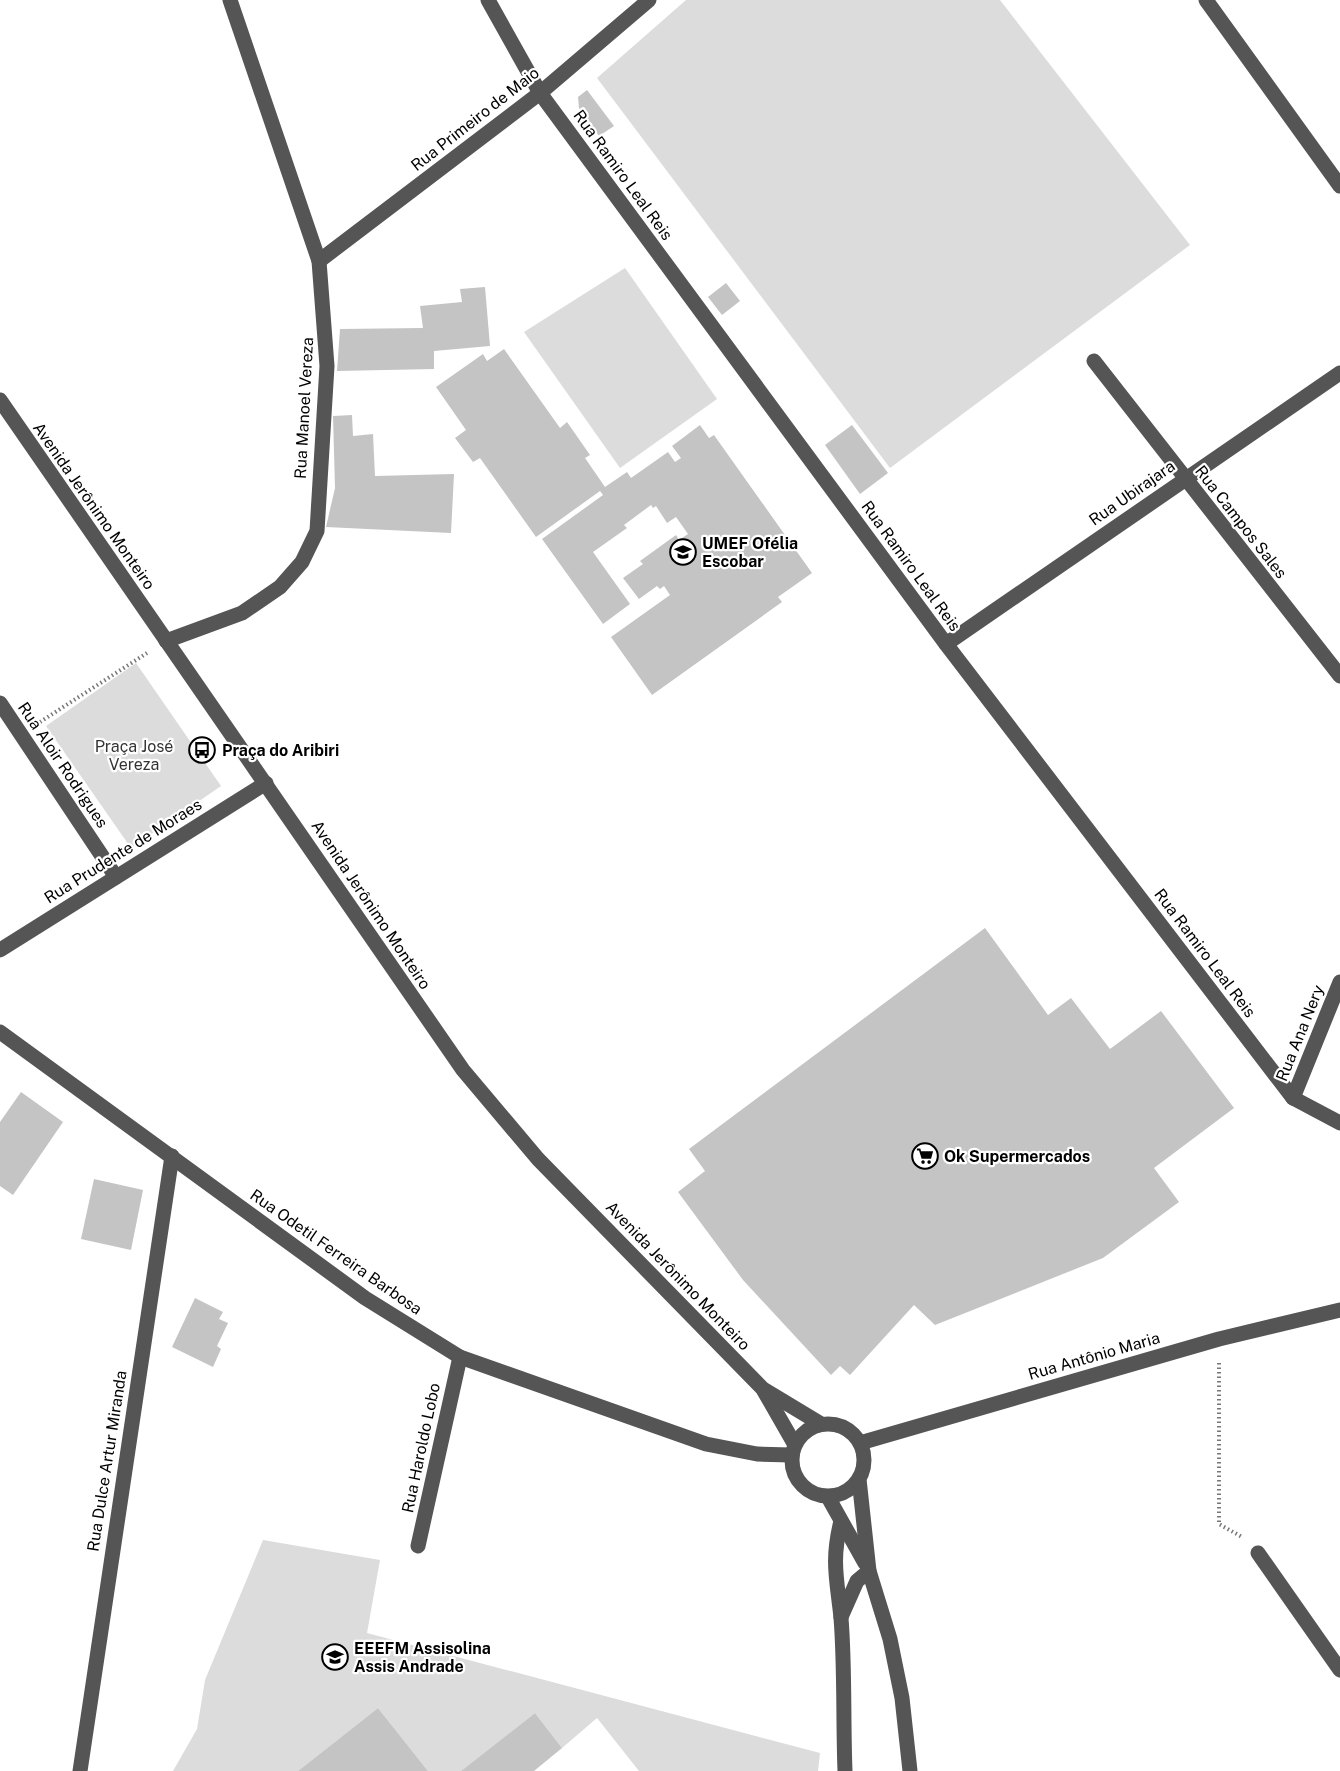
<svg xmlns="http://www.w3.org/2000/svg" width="1340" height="1771" viewBox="0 0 1340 1771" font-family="'Public Sans',sans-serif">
	<rect width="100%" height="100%" fill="#fff"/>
	<g fill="#dcdcdc">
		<path d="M686,0H1000L1190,245L890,468L597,78Z"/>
		<path d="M625,268L717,399L620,468L524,332Z"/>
		<path d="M136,663L221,786L131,848L46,726Z"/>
		<path d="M263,1540L380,1560L367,1633L820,1753L818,1771H639L597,1718L562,1748L535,1713L461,1771H428L378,1708L298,1771H173L197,1729L205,1680Z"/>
	</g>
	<g fill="#c4c4c4">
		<path d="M587,90L614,126L599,136L579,108L578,97Z"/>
		<path d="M726,283L740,301L722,315L708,297Z"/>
		<path d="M485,287L490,346L434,351V369L337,371L340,329L423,328L420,306L462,302L460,289Z"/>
		<path d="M504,349L560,428L567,422L590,455L585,458L605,487L627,472L631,478L668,452L675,462L681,458L672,446L700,425L709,438L714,435L812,573L778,597L782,602L652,695L611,637L670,595L664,586L660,589L657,586L639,599L623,578L643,564L640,561L676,535L679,540L688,534L676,517L667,523L656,506L653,508L651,505L624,525L627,528L593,552L630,604L603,624L542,539L603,495L600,491L536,537L480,458L473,462L455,438L466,430L436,387L483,354L487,361Z"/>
		<path d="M352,415L353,436L373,434L375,476L454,474L451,533L326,527L335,488L333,416Z"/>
		<path d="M852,425L888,473L860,494L825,445Z"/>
		<path d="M985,928L1048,1015L1071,998L1110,1049L1161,1011L1234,1108L1154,1168L1179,1202L1103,1258L935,1325L914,1305L850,1375L840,1366L831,1375L743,1280L678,1192L705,1171L689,1149Z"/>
		<path d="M21,1092L63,1122L13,1195L0,1186V1122Z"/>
		<path d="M94,1179L143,1190L131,1250L81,1239Z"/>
		<path d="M195,1298L223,1312L219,1319L228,1323L217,1346L221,1349L213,1367L172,1347Z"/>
		<path d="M378,1708L428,1771H298Z"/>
		<path d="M535,1713L562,1748L534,1771H461Z"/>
	</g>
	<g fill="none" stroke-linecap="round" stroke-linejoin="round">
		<g stroke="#777" stroke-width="4" stroke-dasharray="1.5 3" stroke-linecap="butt">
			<path d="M40,722L147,653"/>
			<path d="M1219,1363V1524L1242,1537"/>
		</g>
		<g stroke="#555" stroke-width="15">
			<path d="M488,0L540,93L946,644L1293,1098L1340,1123"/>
			<path d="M1206,0L1340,186"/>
			<path d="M319,261L540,93L649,0"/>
			<path d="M1094,361L1340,676"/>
			<path d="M0,400L463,1070L538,1159L763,1389L821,1424"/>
			<path d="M166,641L242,613L280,587L302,562L317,531L327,366L319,261L230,0"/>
			<path d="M946,644L1340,373"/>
			<path d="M0,703L116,877"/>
			<path d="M0,950L266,783"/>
			<path d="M0,1032L365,1298L460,1357L706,1444L757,1454L791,1455"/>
			<path d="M1293,1098L1340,982"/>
			<path d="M764,1391L795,1445"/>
			<circle cx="828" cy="1460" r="36"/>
			<path d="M860,1443L1219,1339L1340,1310"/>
			<path d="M859,1479L869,1571L890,1639L902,1698L910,1771"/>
			<path d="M828,1497L865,1563"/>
			<path d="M841,1521C831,1561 837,1579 841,1618C845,1668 843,1720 845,1771"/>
			<path d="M418,1546L460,1357"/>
			<path d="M1258,1553L1340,1670"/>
			<path d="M841,1617L857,1581L869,1571"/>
			<path d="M80,1771L172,1156"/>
		</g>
	</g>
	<defs>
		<g id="school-ring" transform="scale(1.35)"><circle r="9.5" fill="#fff" stroke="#000" stroke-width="1.5"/><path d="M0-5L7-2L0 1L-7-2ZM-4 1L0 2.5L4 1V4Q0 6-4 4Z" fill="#000"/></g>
		<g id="bus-ring" transform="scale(1.35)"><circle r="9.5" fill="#fff" stroke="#000" stroke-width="1.5"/><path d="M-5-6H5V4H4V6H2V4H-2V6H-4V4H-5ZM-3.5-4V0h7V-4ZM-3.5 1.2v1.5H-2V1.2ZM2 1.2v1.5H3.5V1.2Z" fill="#000"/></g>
		<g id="supermarket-ring" transform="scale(1.35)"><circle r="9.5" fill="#fff" stroke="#000" stroke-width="1.5"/><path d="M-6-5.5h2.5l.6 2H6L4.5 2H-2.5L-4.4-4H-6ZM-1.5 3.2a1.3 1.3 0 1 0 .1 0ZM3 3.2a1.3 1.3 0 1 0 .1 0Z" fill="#000"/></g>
	</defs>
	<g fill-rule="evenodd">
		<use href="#school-ring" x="683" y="552"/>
		<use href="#bus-ring" x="202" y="750"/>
		<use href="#supermarket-ring" x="925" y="1156"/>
		<use href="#school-ring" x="335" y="1657"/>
	</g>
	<g text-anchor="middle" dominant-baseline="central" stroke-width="4.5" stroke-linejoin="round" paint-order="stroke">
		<g font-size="16" fill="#000" stroke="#fff">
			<text transform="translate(475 119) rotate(-38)">Rua Primeiro de Maio</text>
			<text transform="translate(623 175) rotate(54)">Rua Ramiro Leal Reis</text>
			<text transform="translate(304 408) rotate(-87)">Rua Manoel Vereza</text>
			<text transform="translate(1132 493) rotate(-35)">Rua Ubirajara</text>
			<text transform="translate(94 506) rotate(55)">Avenida Jerônimo Monteiro</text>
			<text transform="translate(1241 522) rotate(52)">Rua Campos Sales</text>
			<text transform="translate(911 566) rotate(54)">Rua Ramiro Leal Reis</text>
			<text transform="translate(63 765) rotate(56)">Rua Aloir Rodrigues</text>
			<text transform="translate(123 851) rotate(-32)">Rua Prudente de Moraes</text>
			<text transform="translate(371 905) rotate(56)">Avenida Jerônimo Monteiro</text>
			<text transform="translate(1205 953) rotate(53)">Rua Ramiro Leal Reis</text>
			<text transform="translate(1300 1033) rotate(-68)">Rua Ana Nery</text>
			<text transform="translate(336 1252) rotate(35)">Rua Odetil Ferreira Barbosa</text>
			<text transform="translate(678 1276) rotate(46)">Avenida Jerônimo Monteiro</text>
			<text transform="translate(1094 1356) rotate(-16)">Rua Antônio Maria</text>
			<text transform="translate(421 1448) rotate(-78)">Rua Haroldo Lobo</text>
			<text transform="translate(107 1461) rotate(-81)">Rua Dulce Artur Miranda</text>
		</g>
		<g font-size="16" font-weight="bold" fill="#000" stroke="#fff" text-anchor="start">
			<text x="702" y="543">UMEF Ofélia<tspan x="702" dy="18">Escobar</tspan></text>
			<text x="222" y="750">Praça do Aribiri</text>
			<text x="944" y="1156">Ok Supermercados</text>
			<text x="354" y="1648">EEEFM Assisolina<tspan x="354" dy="18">Assis Andrade</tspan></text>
		</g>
		<g font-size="16" fill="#333" stroke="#fff">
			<text x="134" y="746">Praça José<tspan x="134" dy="18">Vereza</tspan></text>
		</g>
	</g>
</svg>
